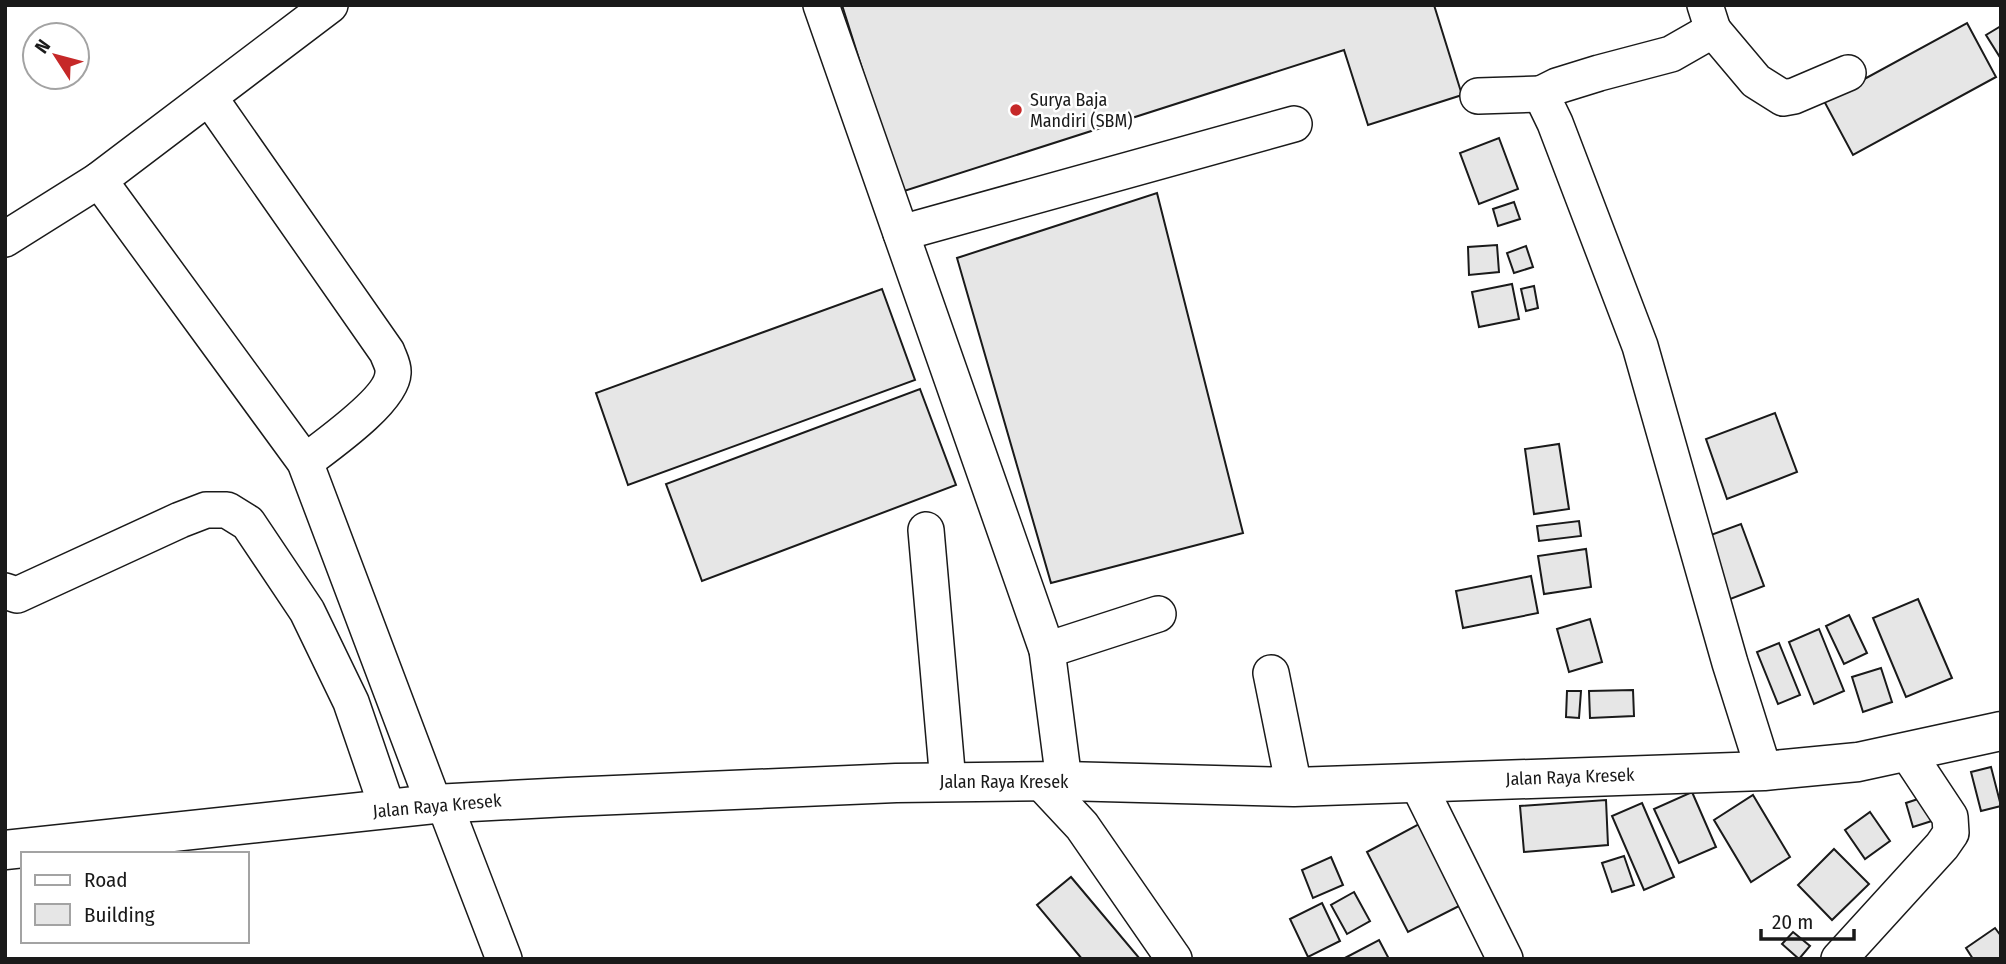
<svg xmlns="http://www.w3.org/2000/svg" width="2006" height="964" viewBox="0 0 2006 964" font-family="'Fira Sans Condensed',sans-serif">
	<rect width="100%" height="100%" fill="#fff"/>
	<g fill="#e6e6e6" stroke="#1a1a1a" stroke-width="2">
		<path d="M842,5H1434L1462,95L1368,125L1344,50L901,192Z"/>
		<path d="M1967,23L1996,77L1853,155L1824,101Z"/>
		<path d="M2001,26V59L1986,35Z"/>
		<path d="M1499,138L1518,189L1479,204L1460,153Z"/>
		<path d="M1157,193L1243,533L1051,583L957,258Z"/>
		<path d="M1514,202L1520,219L1498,226L1493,209Z"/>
		<path d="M1497,245L1499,272L1469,275L1468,247Z"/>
		<path d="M1526,246L1533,267L1514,273L1507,253Z"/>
		<path d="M1512,284L1519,319L1479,327L1472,292Z"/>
		<path d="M1534,286L1538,308L1526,311L1521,289Z"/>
		<path d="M882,289L915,380L628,485L596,393Z"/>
		<path d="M920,389L956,485L702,581L666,484Z"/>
		<path d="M1775,413L1797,472L1727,499L1706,439Z"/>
		<path d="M1559,444L1569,509L1534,514L1525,449Z"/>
		<path d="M1579,521L1581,536L1539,541L1537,526Z"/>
		<path d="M1741,524L1764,586L1720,603L1697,540Z"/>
		<path d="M1586,549L1591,587L1544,594L1538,556Z"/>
		<path d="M1531,576L1538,613L1463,628L1456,591Z"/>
		<path d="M1918,599L1952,678L1906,697L1873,618Z"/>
		<path d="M1849,615L1867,653L1844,664L1826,626Z"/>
		<path d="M1590,619L1602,662L1569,672L1557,629Z"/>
		<path d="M1819,629L1844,691L1814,704L1789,642Z"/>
		<path d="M1779,643L1800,695L1778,704L1757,652Z"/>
		<path d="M1881,668L1892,702L1863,712L1852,677Z"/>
		<path d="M1633,690L1634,716L1590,718L1589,691Z"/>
		<path d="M1567,691H1581L1579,718L1566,717Z"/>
		<path d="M1991,767L2001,806L1981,811L1971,772Z"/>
		<path d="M1692,792L1716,847L1679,863L1654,809Z"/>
		<path d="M1753,795L1790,857L1751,882L1714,820Z"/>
		<path d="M1930,795L1938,819L1913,827L1906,803Z"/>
		<path d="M1606,800L1608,845L1524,852L1520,806Z"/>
		<path d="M1642,803L1674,877L1644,890L1612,816Z"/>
		<path d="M1870,812L1890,841L1865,859L1845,830Z"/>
		<path d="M1419,824L1461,905L1408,932L1367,852Z"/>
		<path d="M1834,849L1869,884L1832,920L1798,885Z"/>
		<path d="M1624,856L1634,885L1612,892L1602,863Z"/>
		<path d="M1331,857L1343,885L1313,898L1302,870Z"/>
		<path d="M1071,877L1140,959H1082L1037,905Z"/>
		<path d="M1354,892L1370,921L1347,934L1331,905Z"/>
		<path d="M1322,903L1340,941L1308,957L1290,919Z"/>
		<path d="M1995,928L2001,936V959H1973L1966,948Z"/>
		<path d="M1793,932L1810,946L1799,959L1782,944Z"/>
		<path d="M1379,940L1389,959H1343Z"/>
	</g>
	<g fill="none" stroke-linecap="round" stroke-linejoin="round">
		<g stroke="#1a1a1a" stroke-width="38">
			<g id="minor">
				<path d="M821,5L1047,650L1064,781"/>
				<path d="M1705,5L1713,30L1671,54L1599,73L1557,86L1541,94L1555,123L1640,346L1730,663L1764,771"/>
				<path d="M1713,30L1756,81L1783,98L1794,96L1848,73"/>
				<path d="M1478,96L1541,94"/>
				<path d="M209,97L387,352C389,358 394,366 393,373C392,400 327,445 305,462"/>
				<path d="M99,180L330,5"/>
				<path d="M901,233L1294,124"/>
				<path d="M5,239L99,180L305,462L434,804"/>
				<path d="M926,530L948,782"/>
				<path d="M5,591L17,595L180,520L206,510H227L248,523L307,611L351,702L388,810"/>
				<path d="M1047,650L1158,614"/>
				<path d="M1271,673L1294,787"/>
				<path d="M1040,781L1082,826L1174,959"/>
				<path d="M1417,782L1505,959"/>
				<path d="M444,803L504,959"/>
				<path d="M1839,959L1942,846L1951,833L1950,817L1907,752"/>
			</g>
		</g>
		<g stroke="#1a1a1a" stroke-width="41">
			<path id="major" d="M5,850L434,804L568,797L896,783L1064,781L1294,787L1764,771L1858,762L2001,731"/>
		</g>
		<use href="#minor" stroke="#fff" stroke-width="35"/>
		<use href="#major" stroke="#fff" stroke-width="38"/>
	</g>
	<circle fill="#c62828" stroke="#fff" stroke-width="2.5" cx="1016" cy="110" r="7"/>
	<g text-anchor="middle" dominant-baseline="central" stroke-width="5" stroke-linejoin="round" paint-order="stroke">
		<g font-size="18" fill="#1a1a1a" stroke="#fff" text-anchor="start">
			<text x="1030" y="100">Surya Baja<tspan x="1030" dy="21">Mandiri (SBM)</tspan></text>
		</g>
		<g font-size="18" fill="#1a1a1a" stroke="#fff">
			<text transform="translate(1570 777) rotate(-2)">Jalan Raya Kresek</text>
			<text x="1004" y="782">Jalan Raya Kresek</text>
			<text transform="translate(437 806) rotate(-5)">Jalan Raya Kresek</text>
		</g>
	</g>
	<rect width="2006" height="964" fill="none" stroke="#1a1a1a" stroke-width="14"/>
	<rect x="21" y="852" width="228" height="91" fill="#ffffff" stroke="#a3a3a3" stroke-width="2"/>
	<rect x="35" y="875" width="35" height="10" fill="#ffffff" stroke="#a3a3a3" stroke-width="2"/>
	<text x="84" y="887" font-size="21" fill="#1a1a1a">Road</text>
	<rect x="35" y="904" width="35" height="21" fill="#e6e6e6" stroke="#a3a3a3" stroke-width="2"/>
	<text x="84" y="922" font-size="21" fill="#1a1a1a">Building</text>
	<g transform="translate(56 56) rotate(306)"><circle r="33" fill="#ffffff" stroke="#a3a3a3" stroke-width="2"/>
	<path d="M0-5L12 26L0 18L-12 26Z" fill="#c62828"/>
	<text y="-10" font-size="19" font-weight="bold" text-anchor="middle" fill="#1a1a1a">N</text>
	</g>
	<path d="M1761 929v10h93v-10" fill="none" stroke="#1a1a1a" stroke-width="3.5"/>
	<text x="1772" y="929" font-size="21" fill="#1a1a1a" stroke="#ffffff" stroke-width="5" paint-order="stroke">20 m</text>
</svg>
